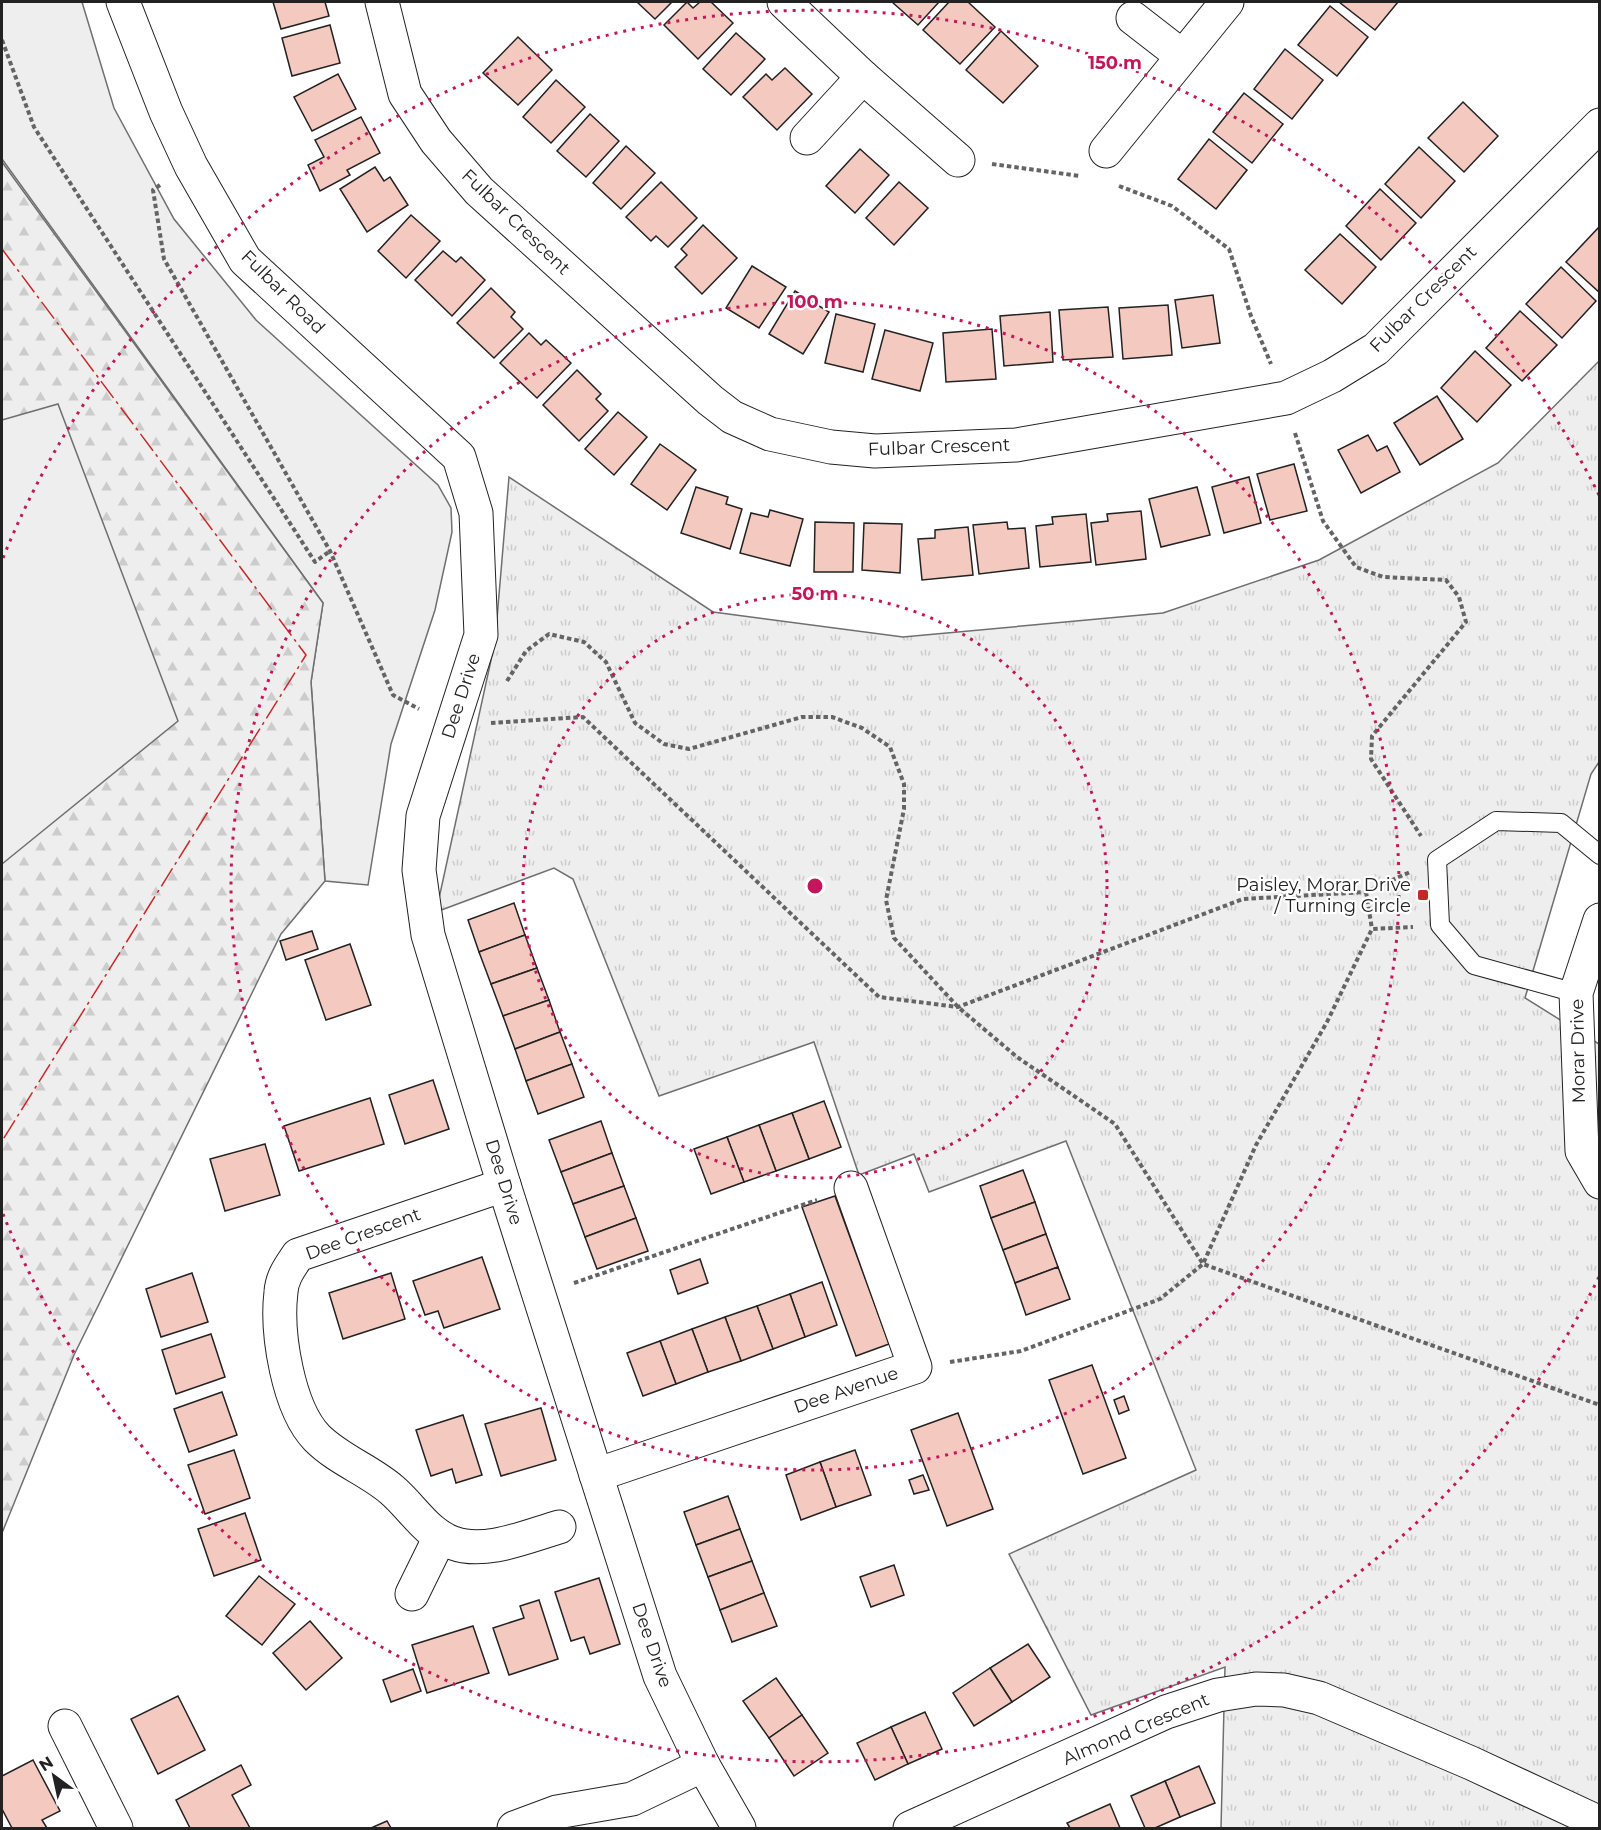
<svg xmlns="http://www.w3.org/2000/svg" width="1601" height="1830" viewBox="0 0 1601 1830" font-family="Montserrat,sans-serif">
	<defs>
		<pattern id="forest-firs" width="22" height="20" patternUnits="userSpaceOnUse" patternTransform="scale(1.5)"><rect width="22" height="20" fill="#eee"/><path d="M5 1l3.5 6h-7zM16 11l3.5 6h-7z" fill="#ccc"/></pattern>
		<pattern id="park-tufts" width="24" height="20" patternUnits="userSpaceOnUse" patternTransform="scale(1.5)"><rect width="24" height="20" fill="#eee"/><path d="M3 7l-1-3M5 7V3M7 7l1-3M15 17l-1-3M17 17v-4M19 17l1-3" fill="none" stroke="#ccc"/></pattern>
	</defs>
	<rect width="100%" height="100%" fill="#fff"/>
	<g fill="#eee" stroke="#6f6f6f" stroke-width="1.5">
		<path d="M2,2H82L114,108L174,219L256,320L438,485L451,508L452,532L435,610L391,744L368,885L325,881L311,682L323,603L2,159Z"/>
		<path d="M2,245L236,690L2,981Z"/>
	</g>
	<path fill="url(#forest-firs)" stroke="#6f6f6f" stroke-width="1.5" d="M2,162L323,603L311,682L325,881L281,934L74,1355L2,1533V864L178,721L58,404L2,420Z"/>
	<path fill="url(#park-tufts)" stroke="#6f6f6f" stroke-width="1.5" d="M1599,361V762L1591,774L1525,998L1599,1044L1600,1822L1596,1828H1221L1225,1667L1091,1715L1009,1554L1196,1470L1066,1141L929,1192L914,1154L859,1175L814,1042L659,1096L573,879L554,868L436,912L495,642L509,477L713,612L903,637L1163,613L1319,560L1498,463Z"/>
	<g fill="#f3c9c0" stroke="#222" stroke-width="1.5">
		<path d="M273,2H325L329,16L281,29Z"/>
		<path d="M637,2H672L655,19Z"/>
		<path d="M687,2L693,8L700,2H711L733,23L698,59L664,25Z"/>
		<path d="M892,2H939L918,25Z"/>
		<path d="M949,2H968L995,27L960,64L923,30Z"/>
		<path d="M1339,2H1398L1375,30Z"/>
		<path d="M1330,6L1368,37L1337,76L1298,45Z"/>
		<path d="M330,25L340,63L292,76L282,38Z"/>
		<path d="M1001,31L1038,66L1003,103L966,70Z"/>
		<path d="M736,33L765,59L731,95L703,69Z"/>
		<path d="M518,37L552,70L518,105L483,73Z"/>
		<path d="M1285,49L1323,80L1292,119L1254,89Z"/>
		<path d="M785,68L812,94L777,130L743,97L766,74L772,80Z"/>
		<path d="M338,74L356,109L312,131L294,97Z"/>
		<path d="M556,80L585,107L551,143L523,117Z"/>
		<path d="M1244,93L1283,124L1252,163L1213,132Z"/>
		<path d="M1463,102L1498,136L1464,172L1428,138Z"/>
		<path d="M590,114L619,141L586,177L557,151Z"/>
		<path d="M361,117L380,153L347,170L350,175L320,191L308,165L324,157L315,140Z"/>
		<path d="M1209,139L1247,170L1216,209L1178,179Z"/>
		<path d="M626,146L655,173L621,209L593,183Z"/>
		<path d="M1419,147L1455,181L1421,218L1385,184Z"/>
		<path d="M860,149L889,175L855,213L826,186Z"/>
		<path d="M375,167L384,181L390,177L408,205L367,232L340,189Z"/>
		<path d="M661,182L697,218L668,247L656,236L651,241L626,217Z"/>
		<path d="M899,182L928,208L894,245L866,218Z"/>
		<path d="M1380,189L1416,223L1381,260L1346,226Z"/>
		<path d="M411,215L440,241L406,278L378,251Z"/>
		<path d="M703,225L737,258L702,294L675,267L687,255L681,249Z"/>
		<path d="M1600,226V293L1566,262Z"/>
		<path d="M1340,234L1376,267L1342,304L1305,270Z"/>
		<path d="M443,251L456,262L461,257L485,280L452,316L415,280Z"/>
		<path d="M752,266L786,287L759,328L726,308Z"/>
		<path d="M1561,267L1596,301L1562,338L1526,304Z"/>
		<path d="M491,288L515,312L511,317L523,329L494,358L457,323Z"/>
		<path d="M795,291L829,312L803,354L769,334Z"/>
		<path d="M1213,295L1220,343L1182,348L1175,300Z"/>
		<path d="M1168,305L1172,355L1123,359L1119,308Z"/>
		<path d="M1108,307L1113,357L1063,360L1059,310Z"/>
		<path d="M1520,311L1557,345L1522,381L1486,348Z"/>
		<path d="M1050,312L1053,362L1004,366L1000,316Z"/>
		<path d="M836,314L875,324L863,372L825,363Z"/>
		<path d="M992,329L996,379L946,382L943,333Z"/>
		<path d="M885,330L933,343L920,391L872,379Z"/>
		<path d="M529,333L541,345L546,340L571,363L537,398L500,363Z"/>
		<path d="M1475,351L1511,385L1477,422L1441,388Z"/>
		<path d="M577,370L601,394L596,399L608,411L579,441L543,405Z"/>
		<path d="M1437,396L1463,439L1420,465L1394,423Z"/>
		<path d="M618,412L647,437L614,475L585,449Z"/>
		<path d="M1368,435L1377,451L1387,446L1400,472L1361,493L1338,450Z"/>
		<path d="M660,444L696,470L667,510L631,484Z"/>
		<path d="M1294,464L1307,511L1270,520L1257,474Z"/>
		<path d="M1249,477L1261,523L1224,533L1212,487Z"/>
		<path d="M696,487L728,497L726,504L742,509L730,549L681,533Z"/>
		<path d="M1197,487L1210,535L1161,547L1149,499Z"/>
		<path d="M770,510L803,519L790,566L740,553L751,513L768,517Z"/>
		<path d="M1141,511L1146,559L1096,565L1091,523L1108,521L1107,514Z"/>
		<path d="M1086,514L1091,562L1040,567L1036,526L1053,524L1052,517Z"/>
		<path d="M815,522L854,523L853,572H814Z"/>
		<path d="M1007,522L1008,529L1025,528L1029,568L979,574L973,525Z"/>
		<path d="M864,523L902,524L900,573L862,570Z"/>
		<path d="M968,527L973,575L922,580L918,539L935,538V530Z"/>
		<path d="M514,903L525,935L479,952L468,920Z"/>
		<path d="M312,931L318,949L286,960L280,941Z"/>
		<path d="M525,935L537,968L491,984L479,952Z"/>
		<path d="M350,944L371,1005L326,1020L305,960Z"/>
		<path d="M537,968L549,1000L503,1016L491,984Z"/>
		<path d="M549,1000L560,1032L515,1049L503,1016Z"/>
		<path d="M560,1032L572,1064L526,1081L515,1049Z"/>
		<path d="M572,1064L584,1097L538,1114L526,1081Z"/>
		<path d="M433,1080L449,1129L405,1144L389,1095Z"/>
		<path d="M370,1098L384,1144L299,1171L284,1126Z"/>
		<path d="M824,1101L841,1147L809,1159L792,1113Z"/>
		<path d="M792,1113L809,1159L776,1171L759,1125Z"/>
		<path d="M601,1121L612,1153L561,1172L549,1140Z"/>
		<path d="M759,1125L776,1171L744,1182L727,1137Z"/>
		<path d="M727,1137L744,1182L711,1194L694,1149Z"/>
		<path d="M265,1144L280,1195L225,1211L210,1159Z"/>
		<path d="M612,1153L624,1186L573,1204L561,1172Z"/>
		<path d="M1023,1170L1035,1202L991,1218L980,1186Z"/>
		<path d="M624,1186L636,1218L585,1237L573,1204Z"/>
		<path d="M835,1196L889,1344L856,1356L802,1207Z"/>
		<path d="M1035,1202L1046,1234L1003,1250L991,1218Z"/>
		<path d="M636,1218L648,1251L597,1269L585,1237Z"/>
		<path d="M1046,1234L1058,1267L1015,1283L1003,1250Z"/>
		<path d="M482,1257L500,1309L444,1328L438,1311L425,1315L413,1281Z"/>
		<path d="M700,1259L708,1283L678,1294L670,1270Z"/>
		<path d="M1058,1267L1070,1299L1026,1315L1015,1283Z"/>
		<path d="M192,1273L208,1322L161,1337L146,1289Z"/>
		<path d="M391,1273L405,1319L343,1339L329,1293Z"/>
		<path d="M822,1282L837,1325L805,1337L790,1294Z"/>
		<path d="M790,1294L805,1337L773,1349L757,1306Z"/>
		<path d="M757,1306L773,1349L741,1361L725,1317Z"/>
		<path d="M725,1317L741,1361L708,1372L692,1329Z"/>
		<path d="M692,1329L708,1372L676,1384L660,1341Z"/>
		<path d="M211,1334L225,1377L176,1394L162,1350Z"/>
		<path d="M660,1341L676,1384L643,1396L627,1353Z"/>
		<path d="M1092,1365L1126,1458L1083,1474L1049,1380Z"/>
		<path d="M222,1392L237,1435L189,1452L174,1409Z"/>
		<path d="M1124,1396L1129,1410L1119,1414L1114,1400Z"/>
		<path d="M541,1408L556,1460L501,1476L485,1424Z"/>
		<path d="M958,1413L993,1509L947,1526L911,1430Z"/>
		<path d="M463,1415L482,1475L456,1483L452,1469L431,1476L416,1430Z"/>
		<path d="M234,1450L250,1498L205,1514L188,1465Z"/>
		<path d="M855,1450L871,1495L836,1507L820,1462Z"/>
		<path d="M820,1462L836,1507L801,1520L786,1475Z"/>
		<path d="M923,1475L929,1490L914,1494L909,1480Z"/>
		<path d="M728,1496L740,1529L696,1545L684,1512Z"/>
		<path d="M245,1513L261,1560L214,1576L198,1529Z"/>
		<path d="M740,1529L752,1561L708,1577L696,1545Z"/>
		<path d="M752,1561L764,1593L720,1610L708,1577Z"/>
		<path d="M894,1565L904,1595L871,1607L860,1577Z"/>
		<path d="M259,1576L295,1604L262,1645L226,1616Z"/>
		<path d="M599,1578L620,1644L590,1654L584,1637L571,1641L555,1592Z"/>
		<path d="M764,1593L777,1626L732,1642L720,1610Z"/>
		<path d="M539,1600L558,1659L509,1675L493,1628L524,1618L520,1606Z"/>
		<path d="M310,1621L342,1658L306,1690L273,1653Z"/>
		<path d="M473,1626L489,1673L427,1693L412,1645Z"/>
		<path d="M1028,1644L1050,1677L1012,1702L990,1668Z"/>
		<path d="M990,1668L1012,1702L974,1726L953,1693Z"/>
		<path d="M413,1669L421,1691L391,1702L383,1680Z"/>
		<path d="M776,1678L802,1715L769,1738L743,1701Z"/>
		<path d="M178,1696L205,1750L158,1774L131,1719Z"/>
		<path d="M925,1712L942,1749L908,1764L891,1727Z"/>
		<path d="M802,1715L828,1753L794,1776L769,1738Z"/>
		<path d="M891,1727L908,1764L875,1780L857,1743Z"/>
		<path d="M33,1760L60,1811L42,1820L47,1828H12L2,1809V1776Z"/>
		<path d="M241,1765L251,1785L232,1795L250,1828H190L176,1800Z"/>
		<path d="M1199,1766L1215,1803L1180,1817L1165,1781Z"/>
		<path d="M1165,1781L1180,1817L1155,1828H1145L1131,1796Z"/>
		<path d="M1110,1804L1120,1828H1070L1067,1823Z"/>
		<path d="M387,1821L391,1828H371Z"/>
	</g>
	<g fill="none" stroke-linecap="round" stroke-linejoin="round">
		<g stroke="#222" stroke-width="20">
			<path id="service" d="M1576,993L1474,965L1440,925L1437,860L1496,821L1561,823L1600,855"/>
		</g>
		<g stroke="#222" stroke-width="35">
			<g id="minor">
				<path d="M123,2L166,112L191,166L245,260L459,457L476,513L481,635L423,816L419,870L428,935L504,1185L660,1676L703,1765L739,1828"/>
				<path d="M382,2L405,94L436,141L479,191L710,400L732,417L770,434L831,447L875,451L1016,445L1286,398L1332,376L1376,349L1600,125"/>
				<path d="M784,2L863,77L958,160"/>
				<path d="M1133,18L1182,56"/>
				<path d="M807,138L863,77"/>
				<path d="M1106,151L1227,2"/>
				<path d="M1600,920L1576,993L1582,1151L1600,1182"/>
				<path d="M504,1185L298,1255C290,1267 282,1277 281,1292C276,1333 288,1408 317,1438C339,1460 369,1470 392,1490C412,1507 427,1534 453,1543C485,1555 528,1536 559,1527"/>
				<path d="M596,1475L915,1367L851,1188"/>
				<path d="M412,1594L440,1537"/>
				<path d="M65,1726L116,1828"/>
				<path d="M514,1828L557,1812L632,1799L703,1765"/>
				<path d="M910,1828L1166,1712L1218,1695L1256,1689L1284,1690L1319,1698L1471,1763L1600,1823"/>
			</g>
		</g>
		<g stroke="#646464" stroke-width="4" stroke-dasharray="4.5 3" stroke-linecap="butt">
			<path d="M2,40L34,127L315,562L330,551"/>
			<path d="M992,164L1080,176"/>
			<path d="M160,185L153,190L164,259L330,551L393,695L419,709"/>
			<path d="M1119,186L1172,206L1229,249L1251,316L1271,364"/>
			<path d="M1295,433L1323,521L1356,567L1383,577L1446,580L1459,597L1466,622L1372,736L1371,759L1421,836"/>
			<path d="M507,681L526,651L549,634L584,642L606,662L635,723L664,744L689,749L802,717H832L862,728L890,747L904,784V809L886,900L894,938L958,1007L1017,1057L1115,1124L1203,1264L1600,1405"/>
			<path d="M491,723L583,717L879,997L958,1007L1243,899L1366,892L1410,872"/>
			<path d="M1366,892L1372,929"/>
			<path d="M574,1283L817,1200"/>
			<path d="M950,1362L1021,1351L1160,1299L1203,1264L1256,1145L1327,1022L1372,929L1413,927"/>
		</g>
		<use href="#service" stroke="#fff" stroke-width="18"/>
		<use href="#minor" stroke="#fff" stroke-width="33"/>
		<path stroke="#c62828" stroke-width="1.5" stroke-dasharray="21 4.5 3 4.5" stroke-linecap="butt" d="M2,249L306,655L2,1141"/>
	</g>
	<g fill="none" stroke="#c2185b" stroke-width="3" stroke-dasharray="3 6">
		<circle cx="815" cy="886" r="292"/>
		<circle cx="815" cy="886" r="584"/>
		<path d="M1599 1277A876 876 0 0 1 3 1214M3 558A876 876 0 0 1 1599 495"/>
	</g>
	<rect fill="#c62828" stroke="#fff" stroke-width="2" x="1417" y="889" width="12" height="12" rx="3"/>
	<g text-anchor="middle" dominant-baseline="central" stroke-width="4.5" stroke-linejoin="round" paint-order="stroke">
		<g font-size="18" fill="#222" stroke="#fff">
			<text transform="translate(516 222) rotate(44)">Fulbar Crescent</text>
			<text transform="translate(283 292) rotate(45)">Fulbar Road</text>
			<text transform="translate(1423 299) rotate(-45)">Fulbar Crescent</text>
			<text transform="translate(939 447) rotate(-2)">Fulbar Crescent</text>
			<text transform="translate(461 696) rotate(-72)">Dee Drive</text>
			<text transform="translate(1578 1051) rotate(-91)">Morar Drive</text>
			<text transform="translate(504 1182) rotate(73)">Dee Drive</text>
			<text transform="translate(363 1234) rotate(-20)">Dee Crescent</text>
			<text transform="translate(846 1390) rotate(-19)">Dee Avenue</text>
			<text transform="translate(652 1645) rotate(71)">Dee Drive</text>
			<text transform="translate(1136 1729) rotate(-23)">Almond Crescent</text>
		</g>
		<g font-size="18" fill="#222" stroke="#fff" text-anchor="end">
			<text x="1411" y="885">Paisley, Morar Drive<tspan x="1411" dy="21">/ Turning Circle</tspan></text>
		</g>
	</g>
	<circle cx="815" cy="886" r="9" fill="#c2185b" stroke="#fff" stroke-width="3"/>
	<g font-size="18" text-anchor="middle" font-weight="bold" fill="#c2185b" stroke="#fff" stroke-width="4.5" stroke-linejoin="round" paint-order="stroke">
		<text x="1115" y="69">150 m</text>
		<text x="815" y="308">100 m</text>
		<text x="815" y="600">50 m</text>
	</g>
	<rect width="1601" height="1830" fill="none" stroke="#222222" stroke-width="6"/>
	<g transform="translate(54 1776) rotate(327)" stroke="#ffffff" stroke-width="4.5" paint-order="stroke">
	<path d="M0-4.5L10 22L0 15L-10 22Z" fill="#222222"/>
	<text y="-9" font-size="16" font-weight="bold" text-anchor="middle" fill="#222222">N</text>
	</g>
</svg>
